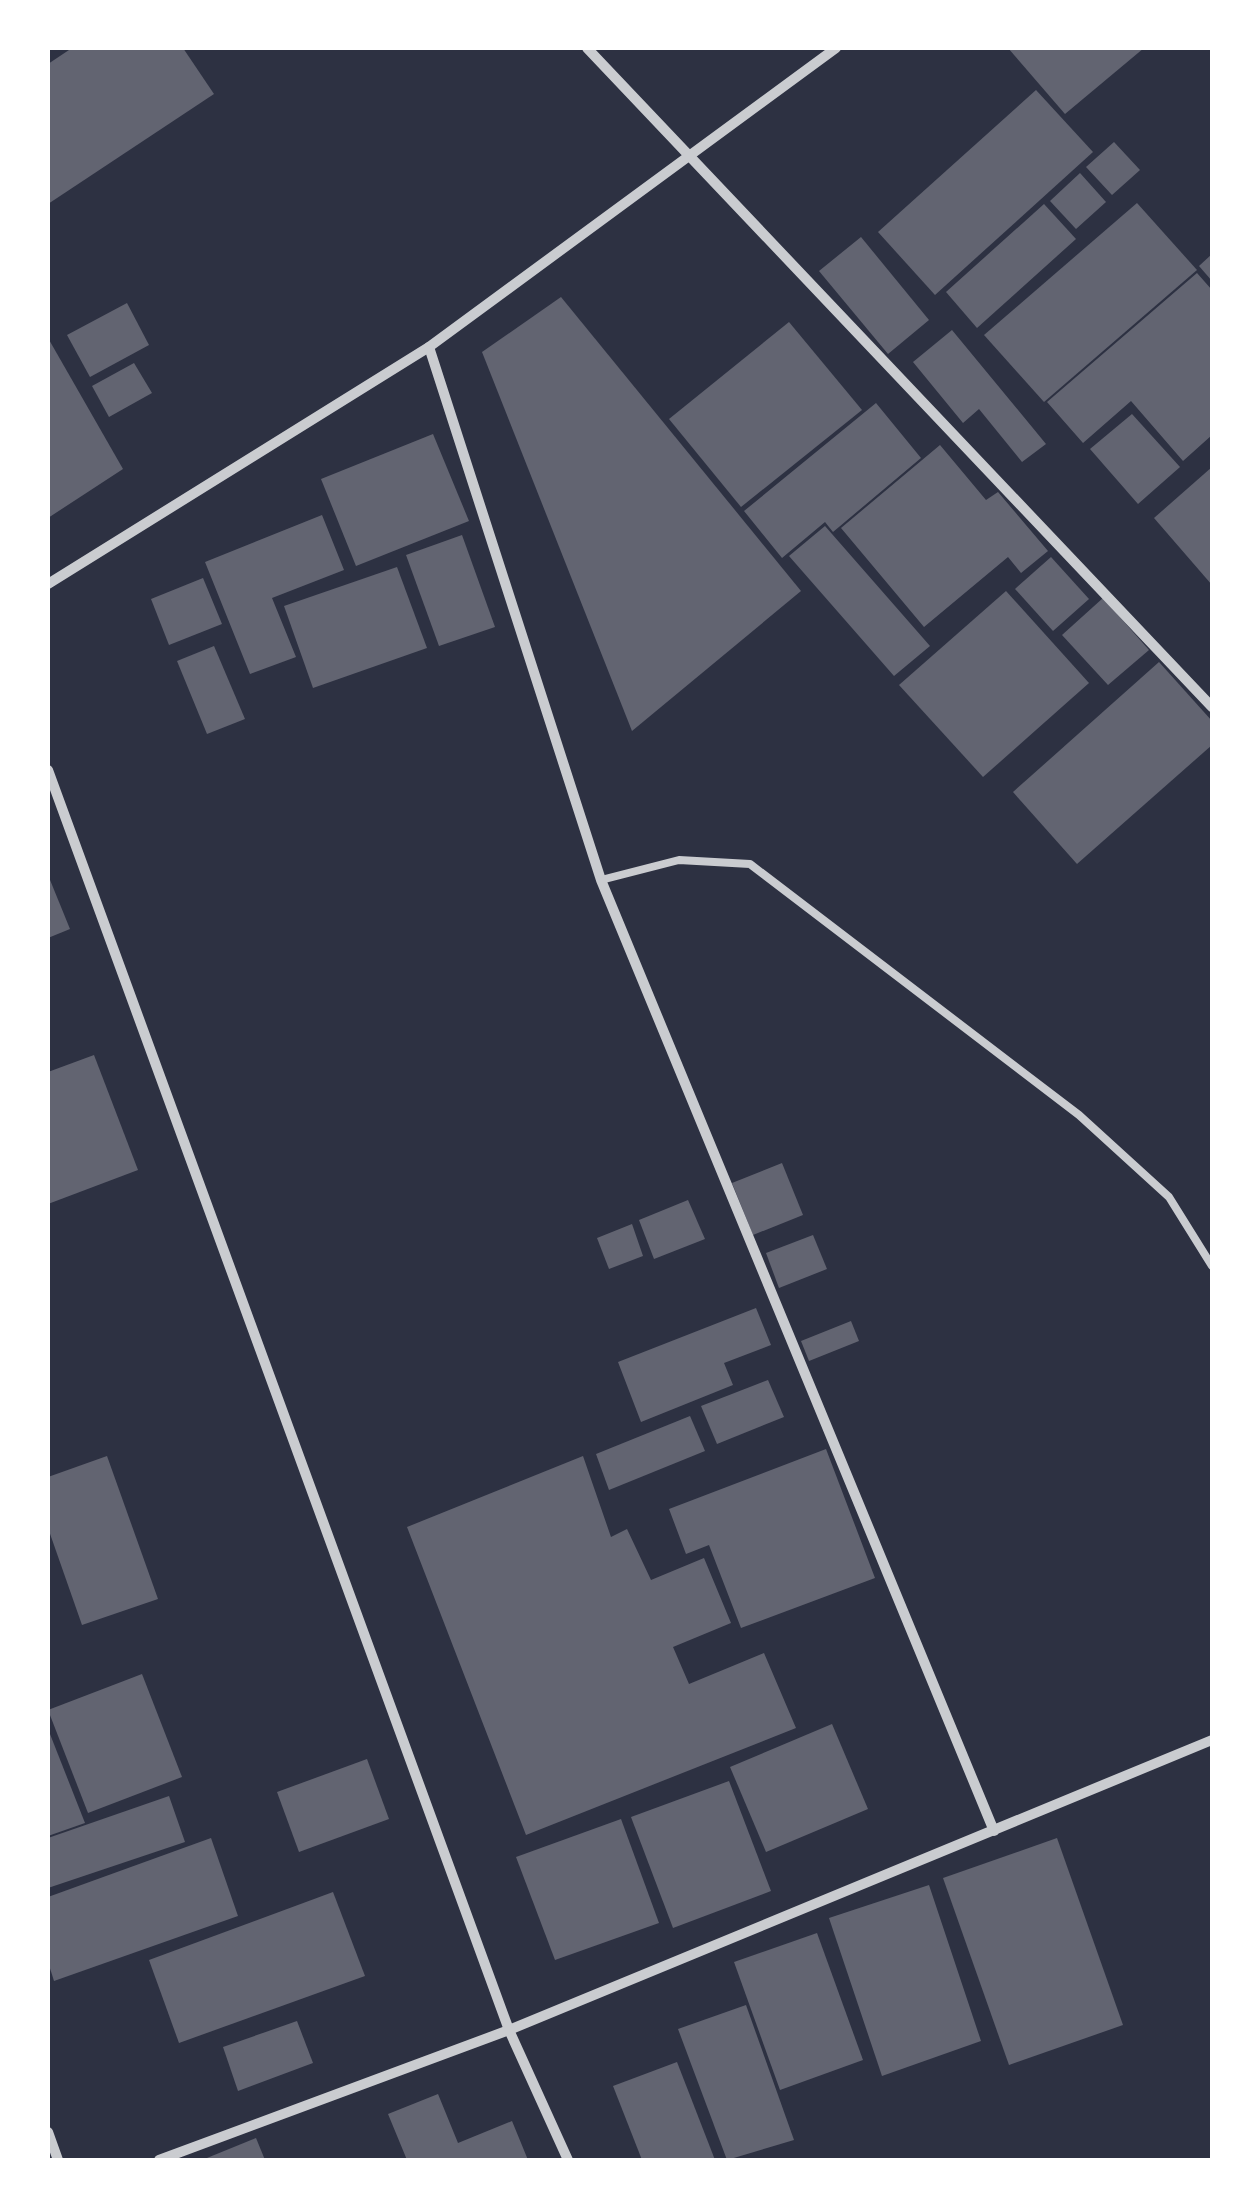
<svg xmlns="http://www.w3.org/2000/svg" width="1260" height="2208" viewBox="0 0 1260 2208" font-family="'Space Grotesk',sans-serif">
	<rect width="100%" height="100%" fill="#2d3142"/>
	<g fill="#626471">
		<path d="M72,48H183L214,94L48,204V64Z"/>
		<path d="M1008,48H1144L1065,114Z"/>
		<path d="M1036,90L1093,152L935,295L878,232Z"/>
		<path d="M1114,142L1140,170L1112,195L1086,167Z"/>
		<path d="M1080,173L1106,202L1076,229L1050,201Z"/>
		<path d="M1137,203L1197,270L1044,402L984,335Z"/>
		<path d="M1044,204L1076,239L977,328L946,292Z"/>
		<path d="M861,237L929,320L888,354L819,271Z"/>
		<path d="M1212,254V281L1199,266Z"/>
		<path d="M1197,273L1212,290V435L1183,461L1131,401L1083,443L1047,402Z"/>
		<path d="M561,297L801,591L632,731L482,352Z"/>
		<path d="M127,303L149,345L90,377L67,335Z"/>
		<path d="M789,322L862,410L741,507L669,419Z"/>
		<path d="M952,330L1046,444L1022,462L979,409L963,423L913,362Z"/>
		<path d="M48,338L123,469L48,518Z"/>
		<path d="M134,363L152,393L109,417L92,386Z"/>
		<path d="M876,403L921,458L833,532L825,522L782,558L744,511Z"/>
		<path d="M1132,414L1180,467L1138,504L1090,449Z"/>
		<path d="M433,434L469,521L356,566L321,479Z"/>
		<path d="M940,445L986,500L998,492L1048,551L1021,573L1008,557L924,627L841,528Z"/>
		<path d="M1212,467V585L1154,518Z"/>
		<path d="M322,515L344,570L272,598L296,657L250,674L205,562Z"/>
		<path d="M825,526L930,646L894,676L789,556Z"/>
		<path d="M462,535L495,627L439,646L406,555Z"/>
		<path d="M1051,557L1089,599L1053,631L1015,589Z"/>
		<path d="M397,567L427,648L313,688L284,606Z"/>
		<path d="M203,578L222,624L169,645L151,599Z"/>
		<path d="M1006,591L1089,683L983,777L899,685Z"/>
		<path d="M1103,598L1149,650L1108,685L1062,635Z"/>
		<path d="M214,646L245,719L207,734L177,661Z"/>
		<path d="M1159,662L1212,721V745L1077,864L1013,792Z"/>
		<path d="M48,875L70,929L48,938Z"/>
		<path d="M94,1055L138,1170L48,1204V1072Z"/>
		<path d="M782,1163L803,1215L753,1235L732,1183Z"/>
		<path d="M688,1200L705,1239L654,1259L639,1220Z"/>
		<path d="M632,1224L643,1256L609,1269L597,1238Z"/>
		<path d="M813,1235L827,1269L779,1288L766,1253Z"/>
		<path d="M756,1308L771,1345L724,1363L733,1385L641,1422L618,1362Z"/>
		<path d="M851,1321L859,1341L809,1361L801,1341Z"/>
		<path d="M768,1380L784,1417L717,1444L701,1406Z"/>
		<path d="M690,1416L705,1451L609,1490L596,1454Z"/>
		<path d="M826,1449L875,1578L741,1628L709,1545L686,1554L669,1509Z"/>
		<path d="M107,1456L158,1599L82,1625L48,1528V1477Z"/>
		<path d="M583,1456L611,1537L627,1529L651,1580L704,1558L731,1623L673,1647L689,1684L764,1653L796,1728L526,1835L407,1527Z"/>
		<path d="M142,1674L182,1777L88,1813L48,1710Z"/>
		<path d="M832,1724L868,1809L766,1852L730,1767Z"/>
		<path d="M48,1729L85,1823L48,1836Z"/>
		<path d="M367,1759L389,1819L299,1852L277,1792Z"/>
		<path d="M729,1781L771,1891L673,1928L631,1817Z"/>
		<path d="M169,1796L185,1842L48,1888V1838Z"/>
		<path d="M621,1819L659,1923L555,1960L516,1857Z"/>
		<path d="M211,1838L238,1916L54,1981L48,1962V1897Z"/>
		<path d="M1057,1838L1123,2025L1009,2065L943,1878Z"/>
		<path d="M929,1885L981,2041L882,2076L829,1918Z"/>
		<path d="M333,1892L365,1976L179,2043L149,1960Z"/>
		<path d="M817,1933L863,2060L780,2090L734,1962Z"/>
		<path d="M746,2005L794,2140L727,2160L678,2029Z"/>
		<path d="M297,2021L313,2063L238,2091L223,2047Z"/>
		<path d="M677,2062L715,2160H642L613,2086Z"/>
		<path d="M438,2094L458,2143L512,2121L528,2160H407L388,2114Z"/>
		<path d="M256,2138L265,2160H202Z"/>
	</g>
	<g fill="none" stroke-linecap="round" stroke-linejoin="round">
		<path stroke="#caccd0" stroke-width="8" d="M601,880L679,860L750,864L1079,1115L1169,1197L1212,1266"/>
		<g stroke="#caccd0" stroke-width="10">
			<path d="M587,48L1212,707"/>
			<path d="M429,347L601,880L994,1831"/>
			<path d="M48,584L429,347L836,48"/>
			<path d="M48,770L509,2030L568,2160"/>
			<path d="M48,2132L58,2160"/>
			<path d="M159,2160L509,2030L1212,1740"/>
		</g>
	</g>
	<rect width="1260" height="2208" fill="none" stroke="#ffffff" stroke-width="100"/>
</svg>
